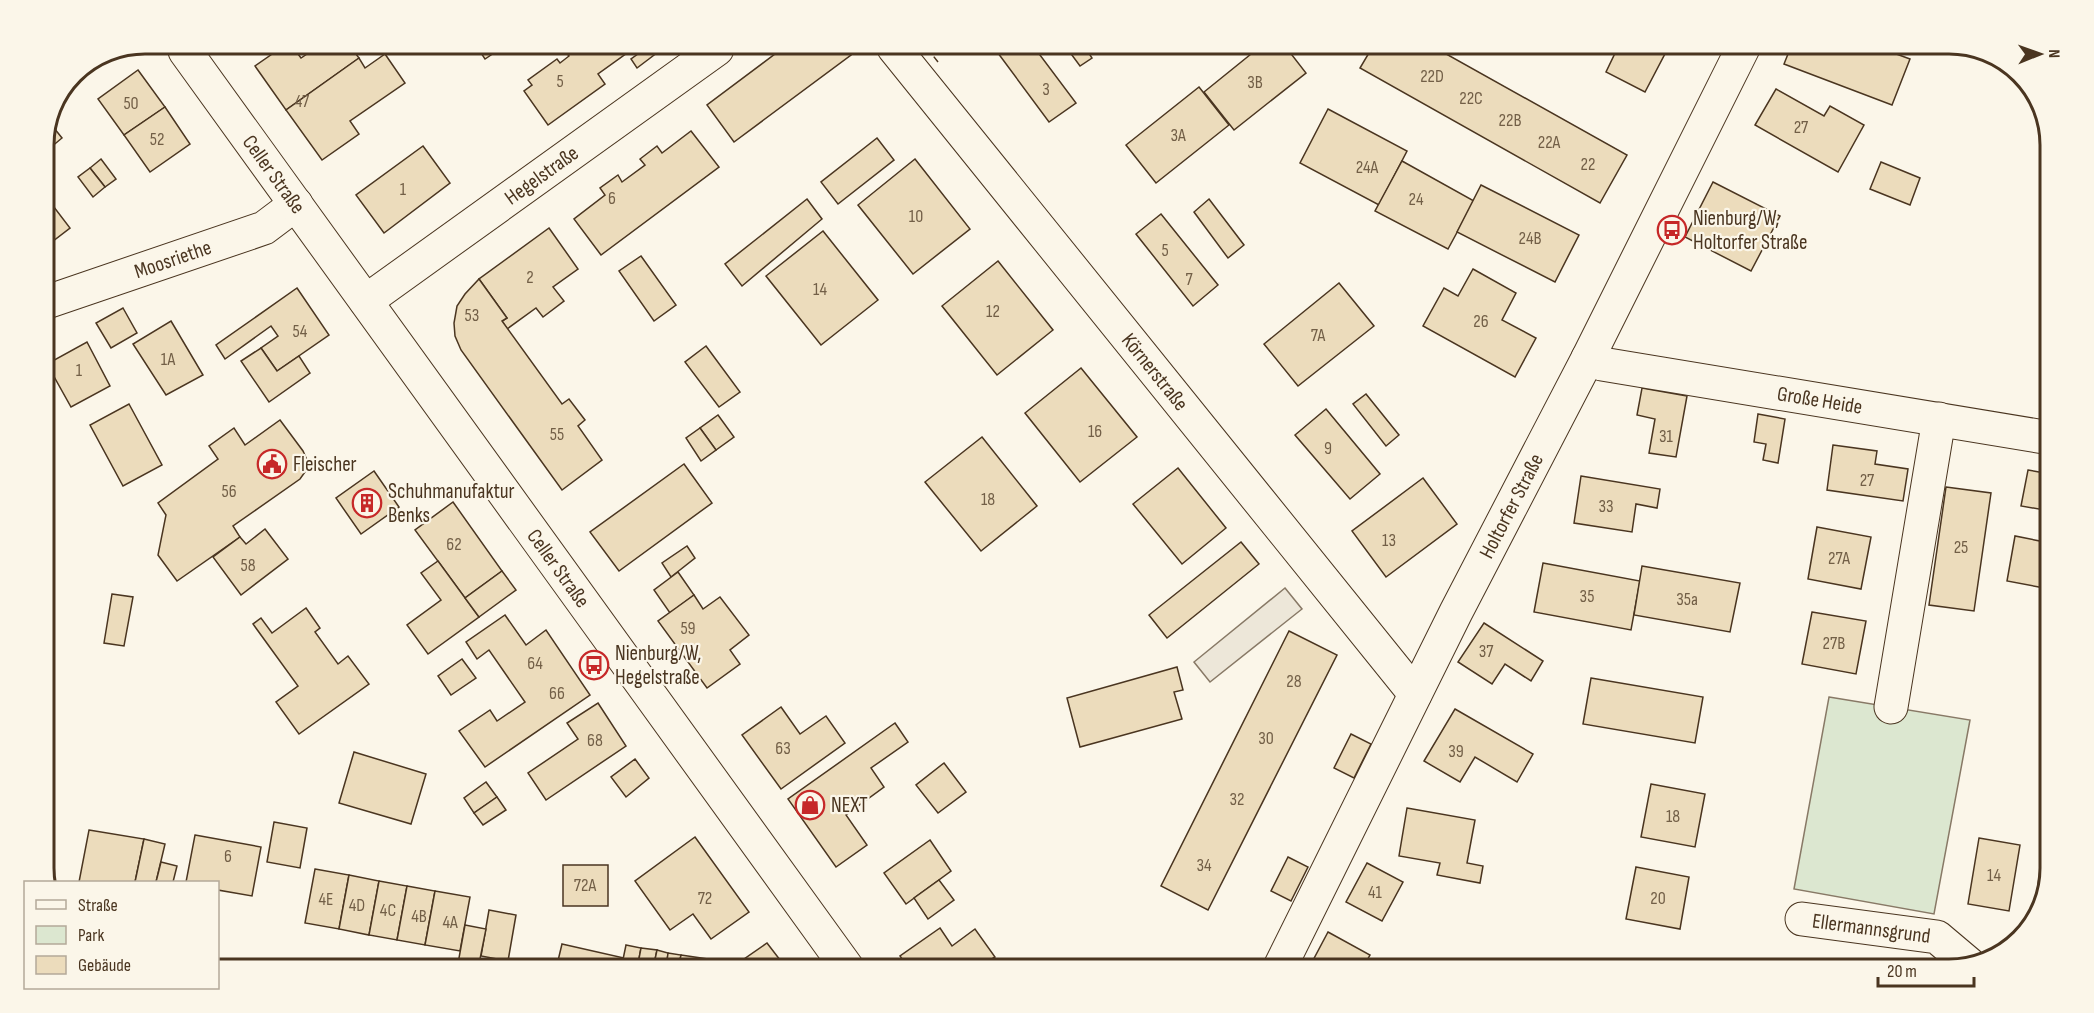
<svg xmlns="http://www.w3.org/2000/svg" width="2094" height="1013" viewBox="0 0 2094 1013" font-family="'Sofia Sans Condensed',sans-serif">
	<rect width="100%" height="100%" fill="#fbf6e9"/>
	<path fill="#dce7d0" stroke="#887966" stroke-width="1.5" d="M1829,697L1970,720L1934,914L1794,889Z"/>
	<path fill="#ede7d9" stroke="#887966" stroke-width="1.5" d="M1285,588L1302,609L1210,682L1194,662Z"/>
	<g fill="#ecdcbc" stroke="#4a3520" stroke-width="1.5">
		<path d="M1792,44H1869L1910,59L1892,105L1784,64Z"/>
		<path d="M1619,45H1661L1668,48L1645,92L1606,72Z"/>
		<path d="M1261,46H1285L1306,73L1234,130L1204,92Z"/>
		<path d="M1373,46H1432L1627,155L1600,203L1360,68Z"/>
		<path d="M997,47H1034L1076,103L1049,122L995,49Z"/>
		<path d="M1066,47H1085L1092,58L1080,66Z"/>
		<path d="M783,48H846L851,55L734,142L707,105Z"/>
		<path d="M500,49L485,59L479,50Z"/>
		<path d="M563,49H624L627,53L598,74L605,84L548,125L524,91L532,85L528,80L557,59L560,63L569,56Z"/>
		<path d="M645,49H662L637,68L631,59Z"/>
		<path d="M278,50H295L301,58L313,50H353L359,58L286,110L255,66Z"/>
		<path d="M385,54L405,83L350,121L359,134L322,160L286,110L359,58L365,68Z"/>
		<path d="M138,70L165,107L124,135L98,99Z"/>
		<path d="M1199,87L1229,125L1156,183L1126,145Z"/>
		<path d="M1776,89L1824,116L1830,106L1864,125L1838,172L1755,125Z"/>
		<path d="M165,107L190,144L150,172L124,135Z"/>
		<path d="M1328,109L1407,151L1379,205L1300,163Z"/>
		<path d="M54,128L62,138L44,153V138Z"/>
		<path d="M691,131L719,167L601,255L574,219L605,195L600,188L618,175L622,182L645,165L640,159L657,146L662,153Z"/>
		<path d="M877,138L894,160L838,204L821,182Z"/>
		<path d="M423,146L450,183L384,233L356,195Z"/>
		<path d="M101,159L116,179L105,187L90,168Z"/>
		<path d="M915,159L970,229L913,274L858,205Z"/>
		<path d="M1402,161L1474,201L1448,249L1375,211Z"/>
		<path d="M1881,162L1920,178L1910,205L1870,189Z"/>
		<path d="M90,168L105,187L93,197L78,177Z"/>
		<path d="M1713,182L1780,216L1751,271L1685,237Z"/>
		<path d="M1481,185L1579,235L1555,282L1457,232Z"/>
		<path d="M44,194L70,228L44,248Z"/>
		<path d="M807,199L822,219L742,286L725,264Z"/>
		<path d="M1209,199L1244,245L1228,258L1194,212Z"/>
		<path d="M1161,214L1218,285L1193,306L1136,234Z"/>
		<path d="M549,228L578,269L553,287L564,301L543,317L536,308L507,329L502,321L507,318L479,279Z"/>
		<path d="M823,231L878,300L821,345L766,276Z"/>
		<path d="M641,256L676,305L654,321L619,271Z"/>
		<path d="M998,261L1053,330L997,375L942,306Z"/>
		<path d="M1473,269L1516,293L1502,320L1536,338L1515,377L1423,326L1444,288L1458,296Z"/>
		<path d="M479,279L507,318L502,321L562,404L569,399L585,420L578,426L602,460L562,490L461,350L455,336L454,323L457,306L465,294Z"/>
		<path d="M1339,283L1374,326L1298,386L1264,344Z"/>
		<path d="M297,288L329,335L277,371L261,348L278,336L271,326L225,359L216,345Z"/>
		<path d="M123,308L137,333L111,348L96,323Z"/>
		<path d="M171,321L203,375L166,395L133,344Z"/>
		<path d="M87,342L110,386L71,407L47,364Z"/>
		<path d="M706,346L740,392L719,407L685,362Z"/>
		<path d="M261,348L277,371L299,356L310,373L269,402L241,361Z"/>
		<path d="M1081,368L1137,437L1080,482L1025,413Z"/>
		<path d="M1642,388L1687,396L1676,457L1649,453L1655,419L1637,415Z"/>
		<path d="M1366,394L1399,435L1386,446L1353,404Z"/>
		<path d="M129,404L162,465L123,486L90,425Z"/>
		<path d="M1326,409L1380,474L1350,499L1295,435Z"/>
		<path d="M1758,414L1785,419L1778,463L1763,460L1766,444L1754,442Z"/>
		<path d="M718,415L734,437L716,450L700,428Z"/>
		<path d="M280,420L303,451L307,460L305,472L300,479L233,526L240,537L177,581L158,555L166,515L158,503L218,459L209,446L234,428L245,445Z"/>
		<path d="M700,428L716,450L701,461L686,438Z"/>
		<path d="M982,437L1037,506L981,551L925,482Z"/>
		<path d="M1833,445L1877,451L1875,464L1908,469L1903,501L1827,490Z"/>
		<path d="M684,464L712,503L619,571L590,532Z"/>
		<path d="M1178,468L1226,528L1182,564L1133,504Z"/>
		<path d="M2028,470L2050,474V589L2007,581L2015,536L2040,541L2045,510L2021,506Z"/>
		<path d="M374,471L399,507L361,534L336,498Z"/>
		<path d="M1581,476L1660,489L1657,508L1636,504L1632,532L1574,523Z"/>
		<path d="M1423,478L1457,524L1386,577L1352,531Z"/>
		<path d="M1946,487L1991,493L1974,611L1929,605Z"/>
		<path d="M453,502L502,571L465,598L415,530Z"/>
		<path d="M1817,527L1871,537L1861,589L1808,579Z"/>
		<path d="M265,529L288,559L241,595L213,557L240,537L246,544Z"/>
		<path d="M1241,542L1259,564L1167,638L1149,615Z"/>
		<path d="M687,546L695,558L671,577L662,563Z"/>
		<path d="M438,561L479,617L428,654L407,625L441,600L421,573Z"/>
		<path d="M1543,563L1640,581L1631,630L1534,612Z"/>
		<path d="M1642,566L1740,583L1730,632L1634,615Z"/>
		<path d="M502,571L516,590L479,617L465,598Z"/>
		<path d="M678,572L694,595L670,613L654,590Z"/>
		<path d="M112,594L133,597L124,646L104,643Z"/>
		<path d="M694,595L703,609L720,597L749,635L730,650L740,664L707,688L658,621Z"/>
		<path d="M306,608L320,628L315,632L338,664L348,656L369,684L299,734L276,702L298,686L253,624L261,618L272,633Z"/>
		<path d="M1812,612L1866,621L1856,674L1802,664Z"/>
		<path d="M505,615L526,645L546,630L590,695L485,767L459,731L490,710L497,721L525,702L489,650L477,659L466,642Z"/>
		<path d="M1484,623L1543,661L1531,681L1505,664L1492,684L1458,662Z"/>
		<path d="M1289,631L1337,655L1208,910L1161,886Z"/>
		<path d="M462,659L476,678L451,695L438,676Z"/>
		<path d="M1177,667L1183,690L1174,692L1182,719L1080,747L1067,698Z"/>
		<path d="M1591,678L1703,697L1695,743L1583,724Z"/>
		<path d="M598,703L626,746L546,800L528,773L578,739L567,723Z"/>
		<path d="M781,707L800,734L826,716L845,743L781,789L742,735Z"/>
		<path d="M1455,709L1533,754L1517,782L1475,757L1460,782L1424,761Z"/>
		<path d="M895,723L908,742L871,768L884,787L846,815L867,845L836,867L788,799Z"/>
		<path d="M1351,734L1371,744L1354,778L1334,768Z"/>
		<path d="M354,752L426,774L411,824L339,803Z"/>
		<path d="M635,759L649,778L626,797L611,777Z"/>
		<path d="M944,763L966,792L938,813L916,785Z"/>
		<path d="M486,782L497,797L474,813L464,798Z"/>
		<path d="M1651,784L1705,794L1695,847L1641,837Z"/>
		<path d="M497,797L506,810L483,825L474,813Z"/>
		<path d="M1407,808L1475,820L1467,863L1483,866L1480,883L1437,875L1440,863L1399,856Z"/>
		<path d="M274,822L307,828L300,868L267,862Z"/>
		<path d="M89,830L144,839L135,882H79Z"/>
		<path d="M195,835L261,847L252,896L218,890V882H186Z"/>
		<path d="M695,837L749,912L711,939L693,914L670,930L635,881Z"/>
		<path d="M1979,838L2020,845L2009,911L1968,904Z"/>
		<path d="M144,839L165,844L156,882H135Z"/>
		<path d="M930,840L951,871L906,904L884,873Z"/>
		<path d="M2044,840L2050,841V868L2038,915H2034Z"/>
		<path d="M1288,857L1308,867L1291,901L1271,891Z"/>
		<path d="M161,862L177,866L173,882H156Z"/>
		<path d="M1367,863L1403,882L1382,921L1346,902Z"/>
		<rect x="563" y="865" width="45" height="41"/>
		<path d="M1636,867L1689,877L1680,929L1626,919Z"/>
		<path d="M315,869L349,875L339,929L305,923Z"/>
		<path d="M349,875L379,881L369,935L339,929Z"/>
		<path d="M939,880L954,900L928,919L914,898Z"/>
		<path d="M379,881L407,886L397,940L369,935Z"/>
		<path d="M407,886L435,891L425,945L397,940Z"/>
		<path d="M435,891L470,897L460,951L425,945Z"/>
		<path d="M489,910L516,915L508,961L481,956Z"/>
		<path d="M465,925L486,929L478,969H457Z"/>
		<path d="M940,928L952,946L975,929L995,957L975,969H909L900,956Z"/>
		<path d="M1328,932L1370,955L1362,969H1316L1310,966Z"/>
		<path d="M767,943L787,969H736L734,966Z"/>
		<path d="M562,944L624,958L621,969H556Z"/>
		<path d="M626,945L641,948L637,969H621Z"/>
		<path d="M641,948L657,950L653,969H637Z"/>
		<path d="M657,950L668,953L666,969H653Z"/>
		<path d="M668,953L681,955L678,969H666Z"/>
		<path d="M681,955L721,961L720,969H678Z"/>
	</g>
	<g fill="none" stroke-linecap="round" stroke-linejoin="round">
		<g stroke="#4a3520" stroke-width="35">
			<g id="minor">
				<path id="s1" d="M894,48L1415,694"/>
				<path id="s2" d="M366,301L717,49"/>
				<path id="s3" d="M44,303L264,228L296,204"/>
				<path id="s4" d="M1588,358L1602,364L2050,438"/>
				<path d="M1891,707L1939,419"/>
				<path id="s5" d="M1802,919L1937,937L1969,964"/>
				<path id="s6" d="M1279,969L1456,612L1588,358L1745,44"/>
			</g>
		</g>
		<g stroke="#4a3520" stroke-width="35">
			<g id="major">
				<path id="s7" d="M185,51L848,969"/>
			</g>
		</g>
		<use href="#minor" stroke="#fbf6e9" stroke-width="33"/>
		<use href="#major" stroke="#fbf6e9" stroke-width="33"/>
		<path stroke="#4a3520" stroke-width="1.5" stroke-dasharray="8 3" stroke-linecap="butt" d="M927,48L938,62"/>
	</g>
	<defs>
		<g id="bus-ring" transform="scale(1.5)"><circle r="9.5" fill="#fbf6e9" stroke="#c62828" stroke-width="1.5"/><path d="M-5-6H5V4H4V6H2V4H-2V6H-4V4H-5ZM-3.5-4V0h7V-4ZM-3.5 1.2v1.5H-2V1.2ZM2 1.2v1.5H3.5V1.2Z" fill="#c62828"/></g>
		<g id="civic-ring" transform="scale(1.5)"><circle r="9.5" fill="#fbf6e9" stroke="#c62828" stroke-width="1.5"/><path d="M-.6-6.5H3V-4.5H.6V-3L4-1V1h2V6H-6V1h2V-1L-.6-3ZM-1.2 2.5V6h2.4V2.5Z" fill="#c62828"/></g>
		<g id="building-ring" transform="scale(1.5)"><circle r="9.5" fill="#fbf6e9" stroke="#c62828" stroke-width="1.5"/><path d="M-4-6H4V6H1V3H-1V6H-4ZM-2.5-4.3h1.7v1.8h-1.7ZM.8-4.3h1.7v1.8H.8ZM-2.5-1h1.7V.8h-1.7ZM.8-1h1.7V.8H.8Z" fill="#c62828"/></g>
		<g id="shop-ring" transform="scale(1.5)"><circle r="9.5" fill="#fbf6e9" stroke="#c62828" stroke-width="1.5"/><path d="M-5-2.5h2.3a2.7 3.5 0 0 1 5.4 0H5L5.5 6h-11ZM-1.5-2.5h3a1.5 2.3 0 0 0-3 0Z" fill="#c62828"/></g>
	</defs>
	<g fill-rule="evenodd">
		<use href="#bus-ring" x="1672" y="230"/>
		<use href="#civic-ring" x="272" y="464"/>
		<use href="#building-ring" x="367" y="503"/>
		<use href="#bus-ring" x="594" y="665"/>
		<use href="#shop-ring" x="810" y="805"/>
	</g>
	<g text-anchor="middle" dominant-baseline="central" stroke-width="4.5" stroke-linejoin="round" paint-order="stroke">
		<g font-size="18" fill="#725f47">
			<text x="1432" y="76">22D</text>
			<text x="560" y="81">5</text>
			<text x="1255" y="82">3B</text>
			<text x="1046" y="89">3</text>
			<text x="1471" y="98">22C</text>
			<text x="302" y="101">47</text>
			<text x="131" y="103">50</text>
			<text x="1510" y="120">22B</text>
			<text x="1801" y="127">27</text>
			<text x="1178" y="135">3A</text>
			<text x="157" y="139">52</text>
			<text x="1549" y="142">22A</text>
			<text x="1588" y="164">22</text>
			<text x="1367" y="167">24A</text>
			<text x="403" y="189">1</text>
			<text x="612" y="198">6</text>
			<text x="1416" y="199">24</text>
			<text x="916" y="216">10</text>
			<text x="1530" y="238">24B</text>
			<text x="1165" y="250">5</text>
			<text x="530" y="277">2</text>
			<text x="1189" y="279">7</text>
			<text x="820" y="289">14</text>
			<text x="993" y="311">12</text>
			<text x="472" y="315">53</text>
			<text x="1481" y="321">26</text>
			<text x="300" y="331">54</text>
			<text x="1318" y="335">7A</text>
			<text x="168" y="359">1A</text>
			<text x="79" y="370">1</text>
			<text x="1095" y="431">16</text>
			<text x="557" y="434">55</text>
			<text x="1666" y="436">31</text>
			<text x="1328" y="448">9</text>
			<text x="1867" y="480">27</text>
			<text x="229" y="491">56</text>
			<text x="988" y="499">18</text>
			<text x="1606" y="506">33</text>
			<text x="1389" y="540">13</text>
			<text x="454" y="544">62</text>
			<text x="1961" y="547">25</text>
			<text x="1839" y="558">27A</text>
			<text x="248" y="565">58</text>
			<text x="1587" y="596">35</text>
			<text x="1687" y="599">35a</text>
			<text x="688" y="628">59</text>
			<text x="1834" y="643">27B</text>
			<text x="1486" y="651">37</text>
			<text x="535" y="663">64</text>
			<text x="1294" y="681">28</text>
			<text x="557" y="693">66</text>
			<text x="1266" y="738">30</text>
			<text x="595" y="740">68</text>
			<text x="783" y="748">63</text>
			<text x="1456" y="751">39</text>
			<text x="1237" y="799">32</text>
			<text x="1673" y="816">18</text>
			<text x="228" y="856">6</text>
			<text x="1204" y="865">34</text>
			<text x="1994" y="875">14</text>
			<text x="585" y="885">72A</text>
			<text x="1375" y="892">41</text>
			<text x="705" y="898">72</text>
			<text x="1658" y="898">20</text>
			<text x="326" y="899">4E</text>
			<text x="357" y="905">4D</text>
			<text x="388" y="910">4C</text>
			<text x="419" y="916">4B</text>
			<text x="450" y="922">4A</text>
		</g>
		<g font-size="21" fill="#4a3520" stroke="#fbf6e9">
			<text stroke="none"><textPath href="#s7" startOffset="152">Celler Straße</textPath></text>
			<text stroke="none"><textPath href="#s2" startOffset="216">Hegelstraße</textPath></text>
			<text stroke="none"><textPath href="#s3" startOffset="136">Moosriethe</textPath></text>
			<text stroke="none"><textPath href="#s1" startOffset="416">Körnerstraße</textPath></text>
			<text stroke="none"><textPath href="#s4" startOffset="236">Große Heide</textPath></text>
			<text stroke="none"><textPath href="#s6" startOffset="518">Holtorfer Straße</textPath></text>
			<text stroke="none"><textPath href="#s7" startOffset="638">Celler Straße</textPath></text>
			<text stroke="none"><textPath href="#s5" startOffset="70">Ellermannsgrund</textPath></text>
		</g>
		<g font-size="21" fill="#4a3520" stroke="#fbf6e9" text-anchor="start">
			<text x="1693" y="218">Nienburg/W,<tspan x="1693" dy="24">Holtorfer Straße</tspan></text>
			<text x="293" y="464">Fleischer</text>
			<text x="388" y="491">Schuhmanufaktur<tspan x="388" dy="24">Benks</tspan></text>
			<text x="615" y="653">Nienburg/W,<tspan x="615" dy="24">Hegelstraße</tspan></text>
			<text x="831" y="805">NEXT</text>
		</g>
	</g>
	<path d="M0 0H2094V1013H0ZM145 54H1949A91 91 0 0 1 2040 145V868A91 91 0 0 1 1949 959H145A91 91 0 0 1 54 868V145A91 91 0 0 1 145 54Z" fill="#fbf6e9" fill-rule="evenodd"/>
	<path fill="none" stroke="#4a3520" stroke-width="3" d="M145 54H1949A91 91 0 0 1 2040 145V868A91 91 0 0 1 1949 959H145A91 91 0 0 1 54 868V145A91 91 0 0 1 145 54Z"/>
	<rect x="24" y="881" width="195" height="108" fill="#fbf6e9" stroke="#b4a999" stroke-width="1.5"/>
	<rect x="36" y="900" width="30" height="9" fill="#fbf6e9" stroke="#b4a999" stroke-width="1.5"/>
	<text x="78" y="911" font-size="18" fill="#4a3520">Straße</text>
	<rect x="36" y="926" width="30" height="18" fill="#dce7d0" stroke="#b4a999" stroke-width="1.5"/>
	<text x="78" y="941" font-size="18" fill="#4a3520">Park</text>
	<rect x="36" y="956" width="30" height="18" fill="#ecdcbc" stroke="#b4a999" stroke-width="1.5"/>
	<text x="78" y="971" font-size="18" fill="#4a3520">Gebäude</text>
	<g transform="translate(2040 54) rotate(89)" stroke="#fbf6e9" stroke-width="4.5" paint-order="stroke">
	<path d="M0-4.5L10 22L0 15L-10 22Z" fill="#4a3520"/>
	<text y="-9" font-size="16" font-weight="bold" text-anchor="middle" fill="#4a3520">N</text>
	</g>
	<path d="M1878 977v9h96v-9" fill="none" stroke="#4a3520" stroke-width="3"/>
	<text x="1887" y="977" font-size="18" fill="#4a3520" stroke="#fbf6e9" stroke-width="4.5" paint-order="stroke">20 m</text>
</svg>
